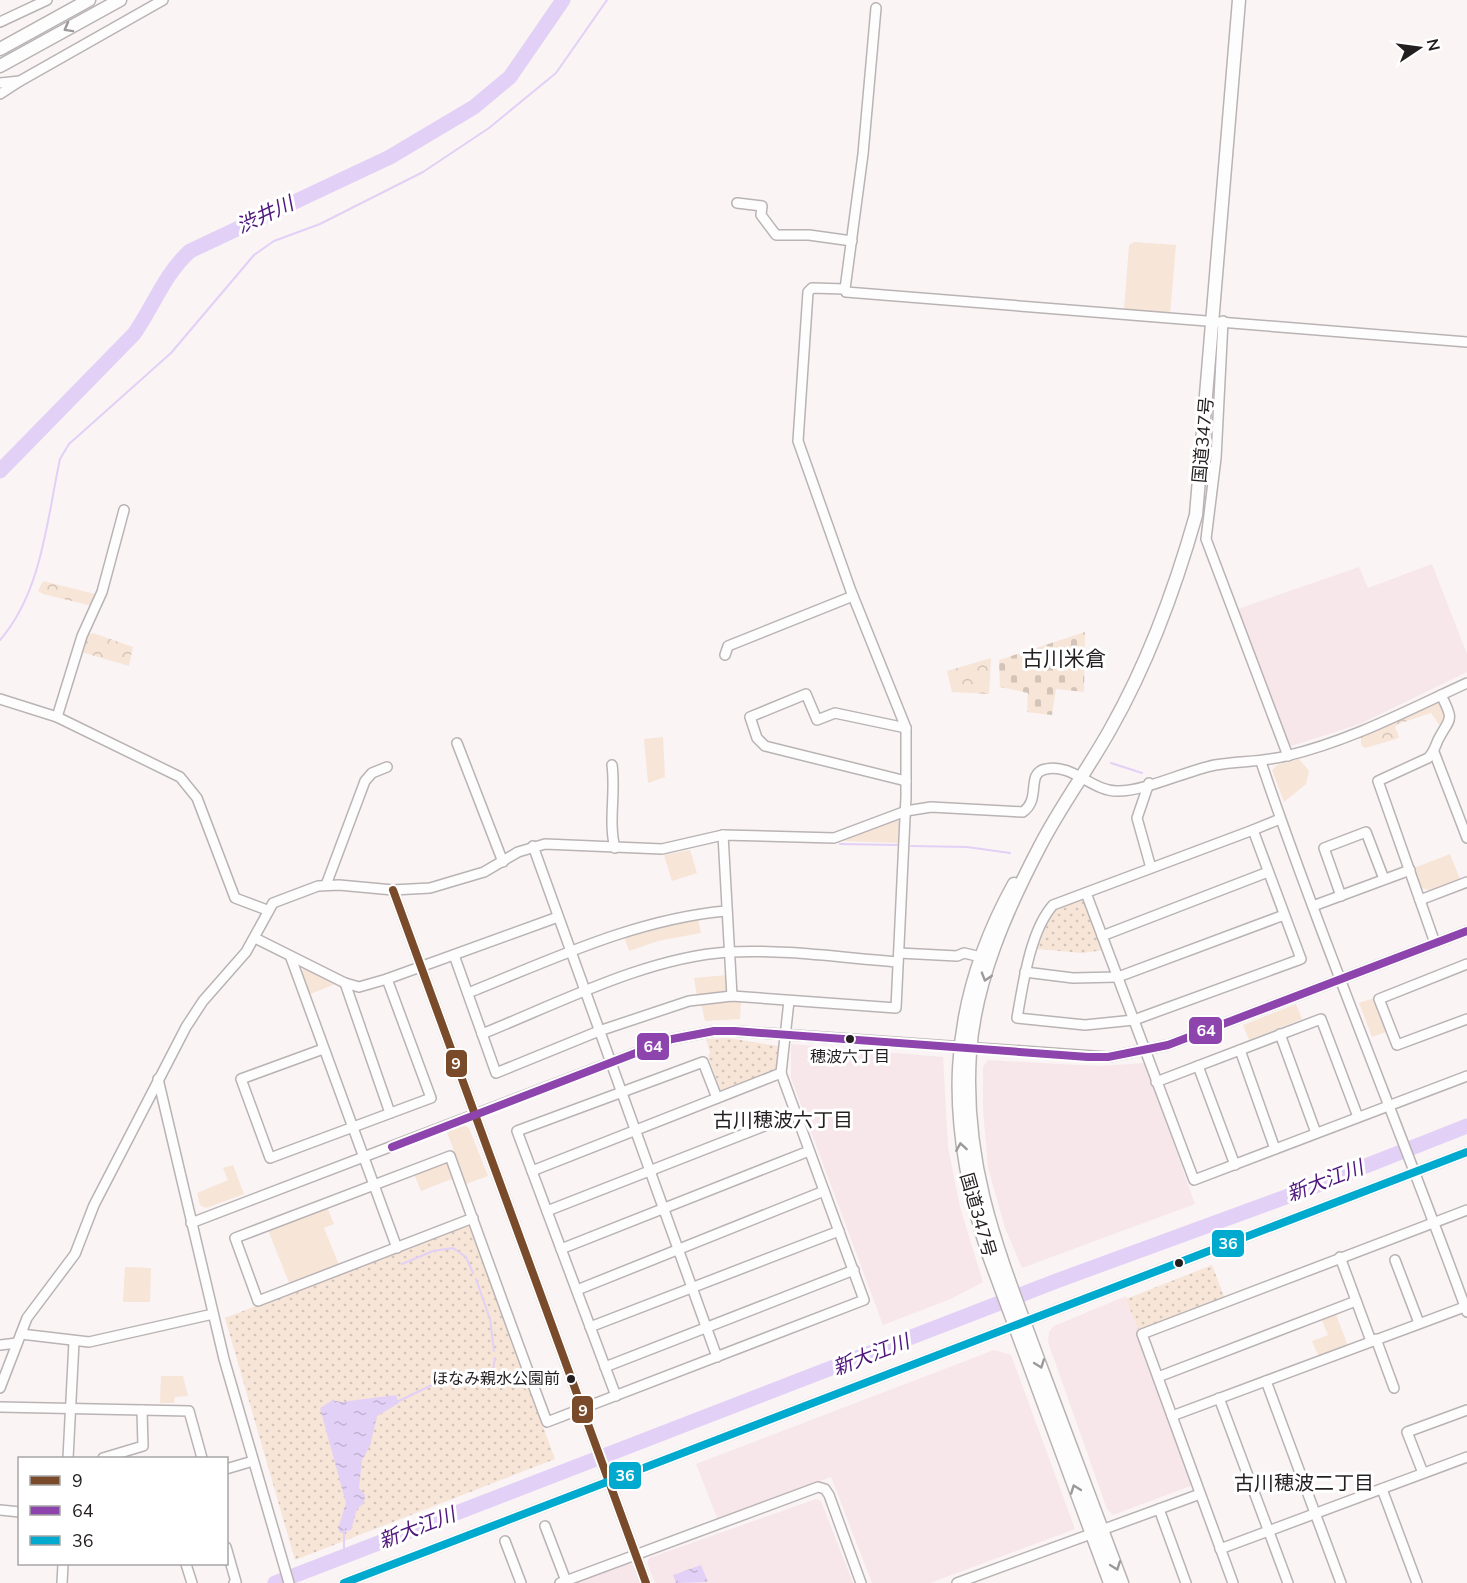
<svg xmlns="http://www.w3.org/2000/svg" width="1467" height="1583" viewBox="0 0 1467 1583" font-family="'Nunito Sans','Noto Sans JP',sans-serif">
	<defs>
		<pattern id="forest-crowns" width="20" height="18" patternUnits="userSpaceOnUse" patternTransform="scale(1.5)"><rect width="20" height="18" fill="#f7e5d8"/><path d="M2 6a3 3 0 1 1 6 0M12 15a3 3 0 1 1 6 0" fill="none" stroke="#d3c4b9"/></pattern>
		<pattern id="cemetery-stones" width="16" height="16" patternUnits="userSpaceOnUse" patternTransform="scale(1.5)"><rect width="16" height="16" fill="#f7e5d8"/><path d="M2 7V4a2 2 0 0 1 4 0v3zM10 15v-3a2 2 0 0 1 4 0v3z" fill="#d3c4b9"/></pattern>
		<pattern id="park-dots" width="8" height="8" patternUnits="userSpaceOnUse" patternTransform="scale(1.5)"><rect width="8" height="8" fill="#f7e5d8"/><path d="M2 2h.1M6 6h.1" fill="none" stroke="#d3c4b9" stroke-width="1.8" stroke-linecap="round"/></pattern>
		<pattern id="water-ripples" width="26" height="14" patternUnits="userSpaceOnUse" patternTransform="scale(1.5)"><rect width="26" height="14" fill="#e2d0f6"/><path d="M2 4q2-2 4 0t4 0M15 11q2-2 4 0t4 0" fill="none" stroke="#c2b2d2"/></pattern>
	</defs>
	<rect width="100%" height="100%" fill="#faf4f5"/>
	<g fill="#f7e7ea">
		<path d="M1432,564L1467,654V672L1360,724L1288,747L1235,610L1359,567L1368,588Z"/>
		<path d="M791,1044L943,1057L948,1147L960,1207L983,1282L951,1299L883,1325L791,1078Z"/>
		<path d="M988,1060L1098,1066L1145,1063L1195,1204L1022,1268L1005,1228L988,1168L983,1110V1067Z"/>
		<path d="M1126,1296L1193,1485L1113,1515L1107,1509L1048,1342L1049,1332L1054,1326Z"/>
		<path d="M994,1350L1011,1355L1075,1529L930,1583H872L831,1477L718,1520L696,1464Z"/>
		<path d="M816,1499L821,1501L853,1583H655L647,1563L649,1558Z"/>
		<path d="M630,1563L635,1566L641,1583H576Z"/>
	</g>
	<g fill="#f7e5d8">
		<path d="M1134,242L1176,245L1170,314L1124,310L1129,245Z"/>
		<path d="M663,737L665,777L648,783L644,739Z"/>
		<path d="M1299,759L1309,771L1306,784L1284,802L1272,770L1277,765Z"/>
		<path d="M896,818L899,821L898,843L843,841Z"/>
		<path d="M690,850L697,873L672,881L664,855Z"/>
		<path d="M1450,854L1460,879L1431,891L1422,888L1414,868Z"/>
		<path d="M698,918L701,933L658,941L629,951L624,937Z"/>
		<path d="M306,967L338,983L308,995L300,972Z"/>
		<path d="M727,975L728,989L724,993L697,996L694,978Z"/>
		<path d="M1377,997L1389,1031L1372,1037L1359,1003Z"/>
		<path d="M741,1001L740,1019L705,1021L701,1003Z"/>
		<path d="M1296,1004L1302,1019L1249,1040L1243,1025Z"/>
		<path d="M464,1125L469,1128L488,1176L466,1184L447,1132Z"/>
		<path d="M444,1162L449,1165L454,1178L421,1191L414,1174Z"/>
		<path d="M233,1165L244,1194L206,1208L200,1205L197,1193L228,1180L223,1168Z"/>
		<path d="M327,1207L334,1224L324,1228L339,1265L290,1285L268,1230Z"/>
		<path d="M125,1267L151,1268L150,1302H123Z"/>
		<path d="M1335,1312L1348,1346L1319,1357L1312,1341L1328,1335L1321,1318Z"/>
		<path d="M161,1376H183L188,1396L175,1397L174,1403H160Z"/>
	</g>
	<g fill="url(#forest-crowns)">
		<path d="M43,581L95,594L96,601L92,606L43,594L38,591Z"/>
		<path d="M93,633L133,647L129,666L81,652L85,636Z"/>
		<path d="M991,658L989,694L952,692L947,671Z"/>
		<path d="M1437,701H1441L1446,719L1441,727L1431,713L1398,724L1395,727L1399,737L1396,739L1365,748L1361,745V737Z"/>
	</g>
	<path fill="url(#cemetery-stones)" d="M1085,632L1084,692L1056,689L1052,715L1027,712L1028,693L1000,687L999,660Z"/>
	<g fill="url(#park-dots)">
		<path d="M1079,896L1087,899L1105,950L1082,953L1037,949L1054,908Z"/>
		<path d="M728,1038L778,1046L776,1072L721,1092L708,1056L710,1053L706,1039Z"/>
		<path d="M469,1224L555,1459L295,1560L225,1318Z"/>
		<path d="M1212,1265L1225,1299L1139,1332L1126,1299Z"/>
	</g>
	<g fill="url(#water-ripples)">
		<path d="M396,1395L399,1403L377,1416L370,1446L362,1460L359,1488L365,1495L364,1503L357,1509L351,1530L341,1533L338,1529L346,1503L320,1408L333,1400L341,1402Z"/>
		<path d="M701,1565L708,1582L676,1583L673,1575Z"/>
	</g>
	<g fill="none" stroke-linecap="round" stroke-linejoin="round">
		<g stroke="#e2d0f6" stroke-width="2">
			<path d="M0,640C42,592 47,519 60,459L69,444L171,353L254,255L274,241L320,224L423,172L489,128L556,73L607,0"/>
			<path d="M1111,763L1142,773"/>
			<path d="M840,844L897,845"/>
			<path d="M911,846L967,847L1010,853"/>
			<path d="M402,1264L433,1251L453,1248L466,1257L473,1273"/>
			<path d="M476,1279L490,1319L494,1351"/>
			<path d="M399,1401L440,1381L492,1376L495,1358"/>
			<path d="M344,1530V1555"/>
		</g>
		<g stroke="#e2d0f6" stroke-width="15">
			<path d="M0,471L134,334C153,307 165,273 190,251L390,157L474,107L510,77L563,0"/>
			<path d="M275,1583L1059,1280L1310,1188L1467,1126"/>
		</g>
		<g stroke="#b9b3b4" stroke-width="12">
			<g id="minor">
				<path d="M0,22L47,0"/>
				<path d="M0,83L20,81L163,0"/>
				<path d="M0,94L20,81"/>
				<path d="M737,203L762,206L761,215L776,235H809L852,241"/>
				<path d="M845,289L846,292C1053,310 1260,324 1467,342"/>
				<path d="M1223,321L1216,458L1206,539L1288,756"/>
				<path d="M725,655L728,646L853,596"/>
				<path d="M0,699L57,717L180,777L197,798L235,898L267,910"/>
				<path d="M57,717L82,636L102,592L124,510"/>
				<path d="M906,728L835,713L817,720L806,694L750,717L757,738L765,746L906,781"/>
				<path d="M457,743L503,862"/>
				<path d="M1434,752L1467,838"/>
				<path d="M1261,762C1324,947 1400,1128 1467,1312"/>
				<path d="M612,765C616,792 608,822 615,848"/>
				<path d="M1149,783L1137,818L1151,868"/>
				<path d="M1253,830L1301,959L1134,1020L1085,1025L1017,1018C1023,984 1030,931 1053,905Z"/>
				<path d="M1253,830L1280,819"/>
				<path d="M723,835L732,996"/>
				<path d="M533,846L717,1357"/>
				<path d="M326,885L365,781L372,773L387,767"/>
				<path d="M393,890L646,1583"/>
				<path d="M1086,893L1194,1180L1467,1076"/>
				<path d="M1341,896L1324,848L1366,832L1384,879"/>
				<path d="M1420,900L1467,882"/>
				<path d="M1313,906L1410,870"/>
				<path d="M1102,936L1268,872"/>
				<path d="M255,938L345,983L359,987L387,979L558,917"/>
				<path d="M1435,943L1378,781L1428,758C1434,752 1435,747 1438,740C1450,717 1455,722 1441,695"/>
				<path d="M899,953L957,956L964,953L981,957"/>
				<path d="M454,955L496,1073L599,1031L689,1001L732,996L896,1008L906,797V728L851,591L798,441L808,292L812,288L845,289L863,154L876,8"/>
				<path d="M291,958L397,1248"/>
				<path d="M1467,964L1379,999L1397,1045L1467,1019"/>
				<path d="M1025,972L1073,978L1118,977L1284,915"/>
				<path d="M345,983L390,1113"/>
				<path d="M468,993C551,960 635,919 726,911"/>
				<path d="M482,1034C559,1003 647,957 729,952C784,949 843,958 898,962"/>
				<path d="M1280,1034L1316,1133"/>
				<path d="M323,1049L241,1079L270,1158L431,1098L387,979"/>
				<path d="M1240,1050L1275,1149"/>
				<path d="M1198,1066L1235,1165"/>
				<path d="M158,1079L224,1359L289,1583"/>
				<path d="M1156,1082L1321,1019L1358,1117"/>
				<path d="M532,1171L781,1073"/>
				<path d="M547,1211L795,1114"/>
				<path d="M473,1218L258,1301L235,1238L450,1156C482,1245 514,1334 547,1422L864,1300L781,1073L789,1001"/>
				<path d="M191,1223L672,1039L714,1031H735L1108,1057L1168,1045L1467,931"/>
				<path d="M561,1249L809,1151"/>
				<path d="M1340,1257L1371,1341"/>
				<path d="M1395,1260L1419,1323"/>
				<path d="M577,1290L824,1191"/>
				<path d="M590,1327L839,1231"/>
				<path d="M21,1334L89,1342L213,1314"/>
				<path d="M1376,1339L1394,1388"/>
				<path d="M0,1345L17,1343"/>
				<path d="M605,1367L854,1270"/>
				<path d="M1158,1377L1356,1301"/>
				<path d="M1266,1381L1341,1583"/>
				<path d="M0,1388L27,1318L75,1254L94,1205L186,1027L203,1001L246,952L273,903L318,886L339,885L393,890L430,888L484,872L518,852L545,844L662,849L723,835L834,838L906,811L931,807L1023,812C1042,798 1025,773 1046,769C1072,763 1093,792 1118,791C1146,791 1185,771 1215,765C1238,761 1263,762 1286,756C1350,741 1408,710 1467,683"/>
				<path d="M616,1396L517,1131L703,1062L717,1098"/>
				<path d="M1219,1398L1288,1583"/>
				<path d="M0,1407L189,1411L202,1458"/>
				<path d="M1172,1416L1467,1306"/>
				<path d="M68,1458L74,1342"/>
				<path d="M103,1458L143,1446L142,1410"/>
				<path d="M226,1469L253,1461"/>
				<path d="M1423,1473L1407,1432L1467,1410"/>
				<path d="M1382,1489L1417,1583"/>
				<path d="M1159,1509L1186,1583"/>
				<path d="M0,1510L20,1512"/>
				<path d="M545,1526L566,1581"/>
				<path d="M505,1541L521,1583"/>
				<path d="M226,1547L236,1582L234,1583"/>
				<path d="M1220,1549L1467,1457"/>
				<path d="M186,1564L192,1583"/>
				<path d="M62,1583L63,1564"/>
				<path d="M344,1583L1467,1152"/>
				<path d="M560,1583L818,1487L825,1489L829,1495L861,1583"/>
				<path d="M957,1583L1200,1494"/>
				<path d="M1233,1583L1142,1334L1467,1210"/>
			</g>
		</g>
		<g stroke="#b9b3b4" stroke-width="15">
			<g id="highway">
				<path d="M0,49L89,0"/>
				<path d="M0,66L120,0"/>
				<path d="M1014,884C945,1009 945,1122 989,1256L1110,1583"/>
				<path d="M1122,1583C1094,1510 1067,1436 1039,1362C1000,1256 962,1168 970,1052C975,981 1007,909 1040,846C1061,805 1089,768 1111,728C1149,661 1175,589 1196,515L1239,0"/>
			</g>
		</g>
		<use href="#minor" stroke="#fefdfe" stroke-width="9"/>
		<use href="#highway" stroke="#fefdfe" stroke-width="12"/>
		<g stroke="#fff" stroke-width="12">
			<path id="bus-1" d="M393,890L646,1583"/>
		</g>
		<g stroke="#fff" stroke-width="12">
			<path id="bus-2" d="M392,1147L672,1039L714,1031H735L1088,1057H1108L1168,1045L1467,931"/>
		</g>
		<g stroke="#fff" stroke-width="12">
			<path id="bus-3" d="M344,1583L1467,1152"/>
		</g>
		<use href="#bus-1" stroke="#7a4b2a" stroke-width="8"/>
		<use href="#bus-2" stroke="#8e44ad" stroke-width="8"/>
		<use href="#bus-3" stroke="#00a9ce" stroke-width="8"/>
	</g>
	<defs><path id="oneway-chevron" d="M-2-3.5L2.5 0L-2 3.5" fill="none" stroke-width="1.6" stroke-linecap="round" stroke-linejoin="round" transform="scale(1.5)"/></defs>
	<g stroke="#9b999a">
		<use href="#oneway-chevron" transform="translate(68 28) rotate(151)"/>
		<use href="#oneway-chevron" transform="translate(986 977) rotate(107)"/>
		<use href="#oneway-chevron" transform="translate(961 1147) rotate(-99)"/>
		<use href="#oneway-chevron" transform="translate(1040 1364) rotate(70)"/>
		<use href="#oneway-chevron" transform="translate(1075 1489) rotate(-110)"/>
		<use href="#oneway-chevron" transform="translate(1116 1566) rotate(70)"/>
	</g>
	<g fill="#231e1f" stroke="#fff" stroke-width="2">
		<circle cx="850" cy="1039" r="5"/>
		<circle cx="1179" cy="1263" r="5"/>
		<circle cx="571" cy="1379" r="5"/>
	</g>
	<g text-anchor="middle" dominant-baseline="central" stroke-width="6" stroke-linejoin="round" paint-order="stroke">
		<g font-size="16" fill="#231e1f" stroke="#fff">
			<text x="850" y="1057">穂波六丁目</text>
			<text x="560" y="1379" text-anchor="end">ほなみ親水公園前</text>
		</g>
		<g font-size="18" fill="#231e1f" stroke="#fff">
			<text transform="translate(1203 440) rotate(-85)">国道347号</text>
			<text transform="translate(978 1215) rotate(74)">国道347号</text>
		</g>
		<g font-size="20" font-style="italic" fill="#4f167c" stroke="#fff">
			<text transform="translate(265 215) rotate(-25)">渋井川</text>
			<text transform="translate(1325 1181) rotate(-21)">新大江川</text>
			<text transform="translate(871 1355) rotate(-21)">新大江川</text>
			<text transform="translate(417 1528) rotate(-21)">新大江川</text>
		</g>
		<g font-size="20" fill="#231e1f" stroke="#fff">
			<text x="783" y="1120">古川穂波六丁目</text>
			<text x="1304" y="1483">古川穂波二丁目</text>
		</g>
		<g font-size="21" fill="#231e1f" stroke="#fff">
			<text x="1064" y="659">古川米倉</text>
		</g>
	</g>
	<g stroke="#fff" stroke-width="2">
		<rect x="1188" y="1016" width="35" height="29" rx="6" fill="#8e44ad"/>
		<rect x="636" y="1032" width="34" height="29" rx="6" fill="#8e44ad"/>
		<rect x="445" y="1049" width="23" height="29" rx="6" fill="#7a4b2a"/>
		<rect x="1211" y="1229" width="34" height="29" rx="6" fill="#00a9ce"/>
		<rect x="571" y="1395" width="23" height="29" rx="6" fill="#7a4b2a"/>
		<rect x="608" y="1461" width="34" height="29" rx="6" fill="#00a9ce"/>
	</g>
	<g font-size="16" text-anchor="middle" font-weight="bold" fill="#fff">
		<text x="1206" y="1036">64</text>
		<text x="653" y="1052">64</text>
		<text x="456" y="1069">9</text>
		<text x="1228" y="1249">36</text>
		<text x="583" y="1416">9</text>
		<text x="625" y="1481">36</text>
	</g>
	<rect x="18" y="1457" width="210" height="108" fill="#ffffff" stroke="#a7a5a5" stroke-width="1.5"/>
	<rect x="30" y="1476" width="30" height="9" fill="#7a4b2a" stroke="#a7a5a5" stroke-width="1.5"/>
	<text x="72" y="1487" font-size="18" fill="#231e1f">9</text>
	<rect x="30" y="1506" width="30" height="9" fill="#8e44ad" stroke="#a7a5a5" stroke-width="1.5"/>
	<text x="72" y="1517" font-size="18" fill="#231e1f">64</text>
	<rect x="30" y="1536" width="30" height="9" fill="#00a9ce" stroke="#a7a5a5" stroke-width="1.5"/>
	<text x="72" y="1547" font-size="18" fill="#231e1f">36</text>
	<g transform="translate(1419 48) rotate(77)" stroke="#ffffff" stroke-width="4.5" paint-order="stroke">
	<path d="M0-4.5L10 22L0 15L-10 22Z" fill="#231e1f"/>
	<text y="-9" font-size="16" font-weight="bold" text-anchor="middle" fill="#231e1f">N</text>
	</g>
</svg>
